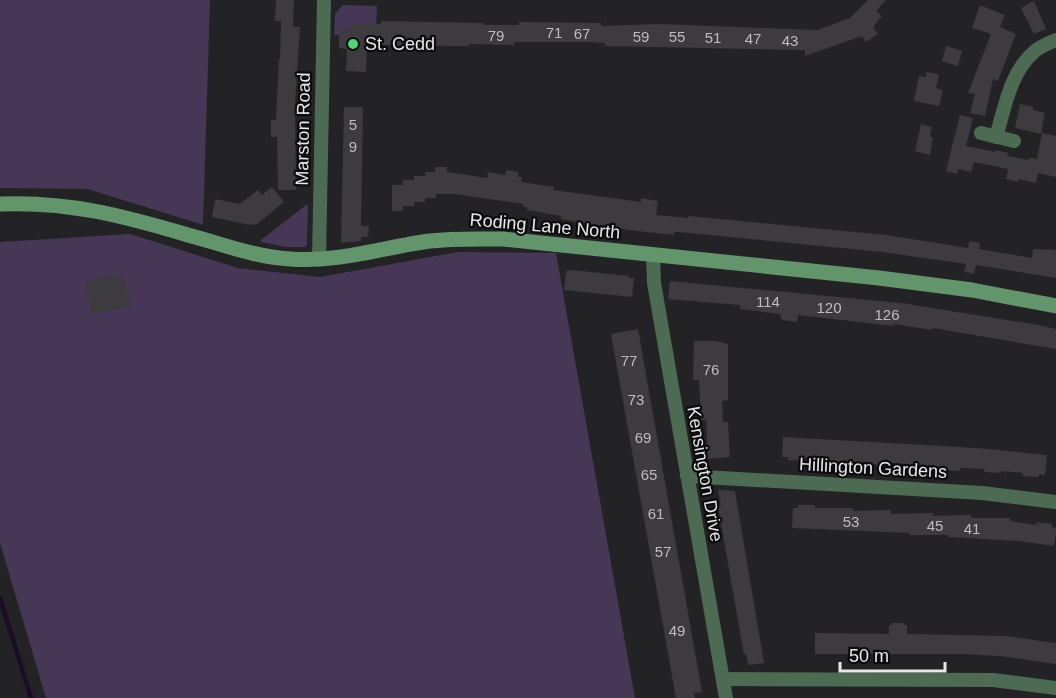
<svg xmlns="http://www.w3.org/2000/svg" width="1056" height="698" viewBox="0 0 1056 698" font-family="Arial,sans-serif">
	<rect width="100%" height="100%" fill="#232225"/>
	<g fill="#453755">
		<path d="M0,0H210L203,225L88,189L0,188Z"/>
		<path d="M343,5L377,6L376,30L365,24H353L352,29H339V35H334L335,14Z"/>
		<path d="M306,205H308L307,245L305,247H286L261,242V240Z"/>
		<path d="M130,234L238,268L320,277L458,252L556,253L635,698H46L0,543V242Z"/>
	</g>
	<g fill="none" stroke-linecap="round" stroke-linejoin="round">
		<path stroke="#1b0c29" stroke-width="4.5" d="M0,598L31,698"/>
	</g>
	<g fill="#3d3b3f">
		<path d="M276,0H294L293,27H300L295,104L296,190H278L277,137H271V120H276L279,59H280L281,21H275Z"/>
		<path d="M868,0H886L876,11L882,16L873,27L878,34L866,42L862,36L805,56V50L605,46V43L588,42H514V45L469,44V46H454L367,45L366,72L346,71L347,49L339,48V29H352V24H381V21L483,23V25H519V22L601,23V26L657,24L818,30L850,18Z"/>
		<path d="M1034,1L1046,29L1034,34L1021,8Z"/>
		<path d="M980,5L1005,15L1000,27L1016,34L998,81L993,79L985,116L970,113L975,94L968,93L991,34L972,28Z"/>
		<path d="M946,46L962,51L958,66L942,61Z"/>
		<path d="M927,72L939,74L936,88L943,90L939,106L914,101L919,76L926,77Z"/>
		<path d="M1020,104L1033,107V110L1045,113L1041,134L1015,128Z"/>
		<path d="M344,107H363L361,226H369L368,237H361V241L341,243Z"/>
		<path d="M960,115L973,118L966,146L995,152V150L1008,153L1007,156L1028,160L1029,158L1037,159L1042,133L1056,136V177L1038,173L1036,183L1018,179V182L1006,179L1008,169L974,162L971,172L958,169L957,174L946,171Z"/>
		<path d="M921,124L932,127L930,137H933L930,155L915,151Z"/>
		<path d="M435,167H447V172L487,178L488,172L505,175L506,170L518,172V177H522L521,182L554,187L553,190L641,202V198L658,201L656,215L688,218V216L886,235L968,248L969,241L980,243L979,249L1032,258L1033,249L1056,250V278L976,265L974,274L964,272L966,264L882,252L679,232H674V235L637,231L561,219V216L527,210V207H523V204L454,194H436V198H425V202H414V206H403V211H392V185H403V180H414V176H425V172H435Z"/>
		<path d="M272,187L284,202L257,224L250,225L212,217L215,199L240,204L258,190L262,195Z"/>
		<path d="M572,270L629,276V278H634L632,297L564,290L566,271Z"/>
		<path d="M123,274L130,306L92,314L85,282Z"/>
		<path d="M670,281L901,303L1039,325L1056,329V349L933,328L932,330L894,324V326L798,315L797,322L782,320L780,314L740,309V305L668,299Z"/>
		<path d="M638,329L702,692L694,693L695,698H676L611,334Z"/>
		<path d="M694,341H715L728,344V400L722,401L723,422H728L730,457L708,459L706,420H701L699,380H693Z"/>
		<path d="M783,437L977,448L1047,455L1045,475L1039,474V477L1022,476L1023,473L1001,471V473L984,472L985,469L960,468V471L943,470L944,467H905V464L881,462V465L843,460L842,463L826,462V459L805,458L804,461L788,460V457H782Z"/>
		<path d="M718,490L735,491L764,663L748,665L746,654L744,655L718,506H721Z"/>
		<path d="M798,505H815V508H853V511L891,510V514L933,513V516L963,515H971V518H1010V521L1036,525L1037,522L1052,524V527L1056,528V533L1054,546L1020,541L948,537V535H910V533L792,528L793,508H798Z"/>
		<path d="M892,623H904V625H907V634L1005,636L1056,643V664L1000,656L962,654H815V633L889,634V625H892Z"/>
	</g>
	<g fill="none" stroke-linecap="round" stroke-linejoin="round">
		<g stroke="#4d6b52" stroke-width="14">
			<path d="M981,133L1014,141"/>
			<path d="M996,137C1005,107 1010,72 1035,51C1041,46 1049,43 1056,40"/>
			<path d="M653,255L654,283L726,698"/>
			<path d="M319,259L324,0"/>
			<path d="M687,476L982,493L1056,502"/>
			<path d="M723,679L993,680L1056,688"/>
		</g>
		<path stroke="#63956d" stroke-width="15" d="M0,204C68,201 124,216 188,235C222,244 255,257 290,259C337,263 384,247 430,241C455,238 479,239 503,239L879,278L972,290L1056,306"/>
	</g>
	<circle fill="#4dd676" stroke="#0c0c0d" stroke-width="2" cx="353" cy="44" r="6"/>
	<g text-anchor="middle" dominant-baseline="central" stroke-width="4.5" stroke-linejoin="round" paint-order="stroke">
		<g font-size="15" fill="#bdbcbf">
			<text x="554" y="32">71</text>
			<text x="582" y="33">67</text>
			<text x="496" y="35">79</text>
			<text x="641" y="36">59</text>
			<text x="677" y="36">55</text>
			<text x="713" y="37">51</text>
			<text x="753" y="38">47</text>
			<text x="790" y="40">43</text>
			<text x="353" y="124">5</text>
			<text x="353" y="146">9</text>
			<text x="768" y="301">114</text>
			<text x="829" y="307">120</text>
			<text x="887" y="314">126</text>
			<text x="629" y="360">77</text>
			<text x="711" y="369">76</text>
			<text x="636" y="399">73</text>
			<text x="643" y="437">69</text>
			<text x="649" y="474">65</text>
			<text x="656" y="513">61</text>
			<text x="851" y="521">53</text>
			<text x="935" y="525">45</text>
			<text x="972" y="528">41</text>
			<text x="663" y="551">57</text>
			<text x="677" y="630">49</text>
		</g>
		<g font-size="18" fill="#e8e7ea" stroke="#0c0c0d" text-anchor="start">
			<text x="365" y="44">St. Cedd</text>
		</g>
		<g font-size="18" fill="#e8e7ea" stroke="#0c0c0d">
			<text transform="translate(303 129) rotate(-89)">Marston Road</text>
			<text transform="translate(545 226) rotate(5)">Roding Lane North</text>
			<text transform="translate(873 468) rotate(3)">Hillington Gardens</text>
			<text transform="translate(705 474) rotate(80)">Kensington Drive</text>
		</g>
	</g>
	<path d="M840 662v9h105v-9" fill="none" stroke="#e8e7ea" stroke-width="3"/>
	<text x="849" y="662" font-size="18" fill="#e8e7ea" stroke="#0c0c0d" stroke-width="4.5" paint-order="stroke">50 m</text>
</svg>
